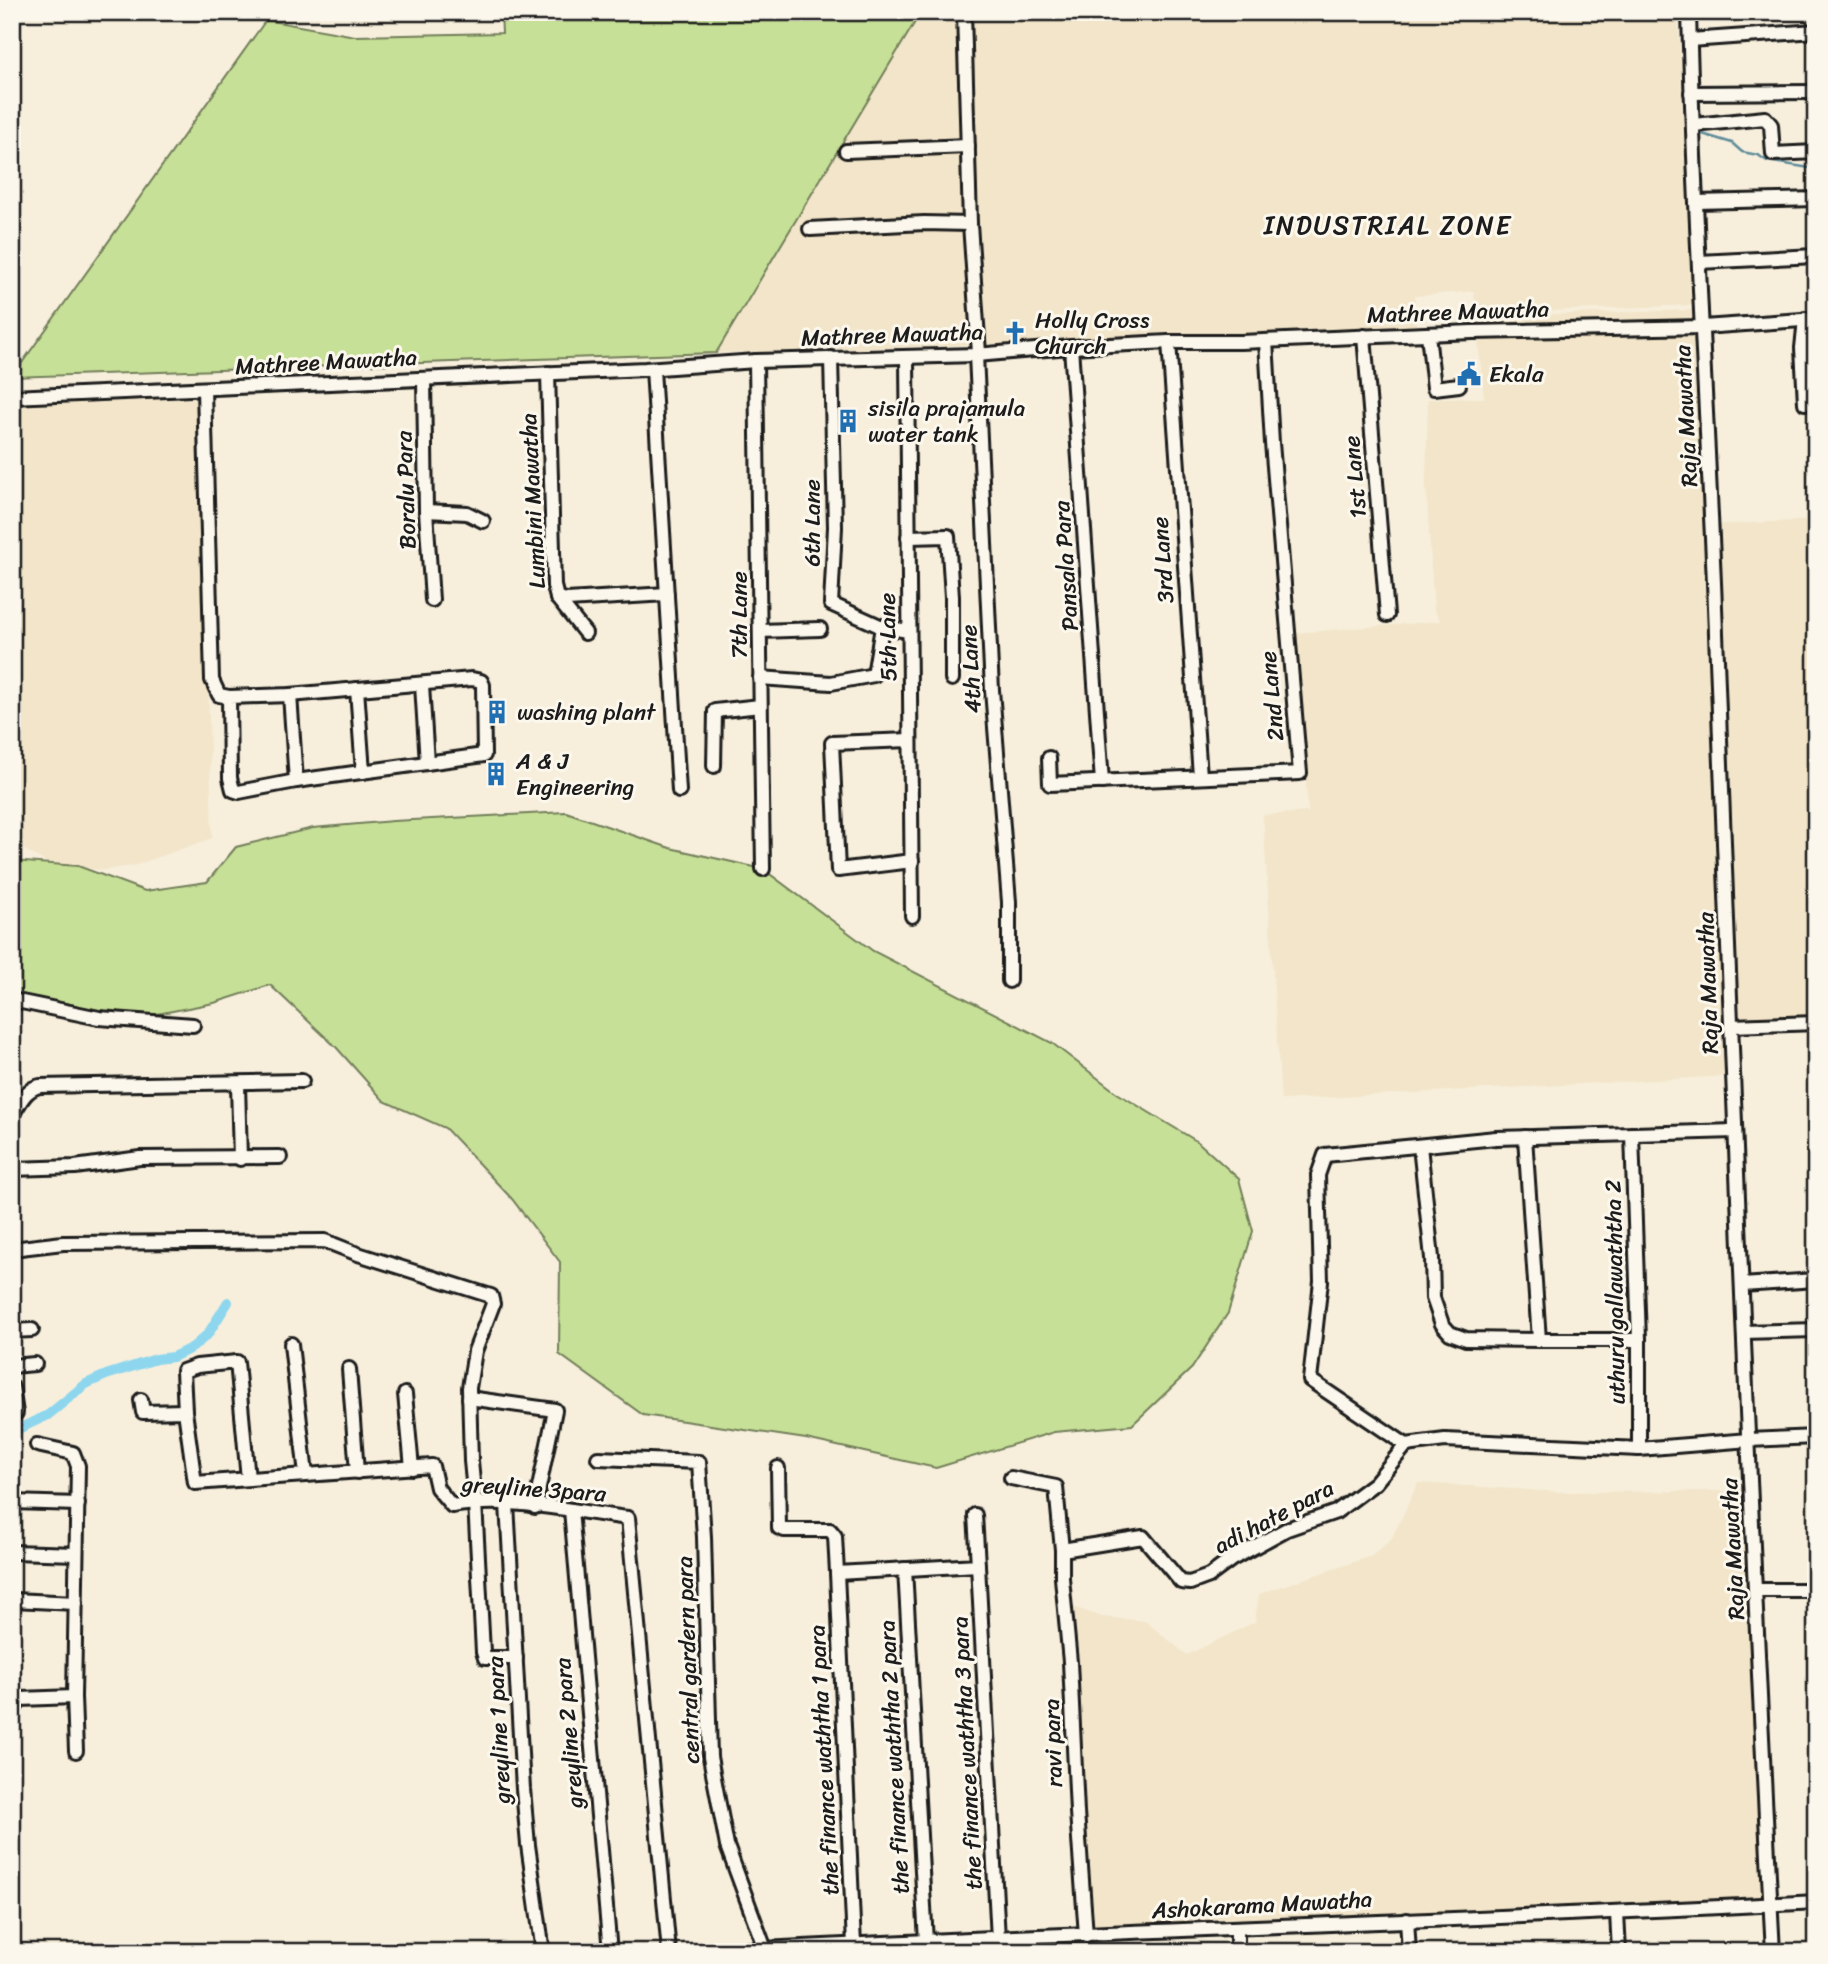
<svg xmlns="http://www.w3.org/2000/svg" width="1828" height="1964" viewBox="0 0 1828 1964" font-family="Sriracha,sans-serif">
	<rect width="100%" height="100%" fill="#f7efdc"/>
	<filter id="ink" filterUnits="userSpaceOnUse"><feTurbulence type="fractalNoise" baseFrequency=".0143" numOctaves="2"/><feDisplacementMap in="SourceGraphic" scale="14" xChannelSelector="R" yChannelSelector="G"/><feConvolveMatrix kernelMatrix="1 2 1 2 8 2 1 2 1" color-interpolation-filters="sRGB"/></filter>
	<g filter="url(#ink)">
		<g fill="#f2e5c9">
			<path d="M921,12H1678L1691,305L1476,314L1474,291L1415,296L1416,331L716,353Z"/>
			<path d="M1692,310V322L1483,327L1480,317Z"/>
			<path d="M1693,330L1719,788L1728,1076L1281,1100L1263,815L1308,812L1296,633L1441,621L1434,610L1426,484L1428,399L1484,398L1478,340Z"/>
			<path d="M201,398L212,838L133,866L102,870L46,862L12,843V406Z"/>
			<path d="M1816,520V1018L1740,1022L1714,525Z"/>
			<path d="M1418,1483L1560,1492L1742,1491L1768,1900L1397,1913L1085,1930L1073,1607L1102,1617L1145,1621L1187,1655L1255,1622L1259,1594L1372,1556L1391,1540Z"/>
		</g>
		<g fill="#c7e097" stroke="#727e5a" stroke-width="2">
			<path d="M501,12H921L716,353L12,377L266,20L355,36L502,33Z"/>
			<path d="M566,812L670,848L763,869L873,951L1052,1043L1117,1093L1198,1142L1239,1179L1253,1231L1228,1313L1192,1368L1132,1425L1054,1432L936,1468L806,1439L643,1415L559,1354L560,1262L512,1199L445,1128L384,1101L336,1047L270,985L214,1003L126,1020L12,1000V861L78,866L145,891L207,882L236,847L313,828L393,821Z"/>
		</g>
		<g fill="none" stroke-linecap="round" stroke-linejoin="round">
			<path stroke="#608c9a" stroke-width="2.5" d="M1699,133L1732,143L1742,152L1758,155L1767,161L1816,169"/>
			<path stroke="#8dd6ee" stroke-width="10" d="M12,1432L48,1415L86,1384L106,1375L156,1359L173,1357L193,1347L208,1334L228,1302"/>
			<g stroke="#1c1c1c" stroke-width="18">
				<g id="minor">
					<path d="M964,12L970,224L979,353"/>
					<path d="M1689,12C1694,210 1707,408 1715,607C1732,1055 1749,1504 1773,1952"/>
					<path d="M1690,40L1816,31"/>
					<path d="M1691,93L1816,92"/>
					<path d="M1694,125L1765,118L1771,125L1773,154L1816,152"/>
					<path d="M846,151L968,146"/>
					<path d="M1696,202L1816,199"/>
					<path d="M810,229L924,223L970,224"/>
					<path d="M1699,262L1816,256"/>
					<path d="M1805,319L1802,348L1805,403"/>
					<path d="M1428,334L1434,388L1459,385"/>
					<path d="M1364,336L1387,615"/>
					<path d="M1169,342L1200,776"/>
					<path d="M1071,347L1102,782"/>
					<path d="M976,355L992,690L1009,902V981"/>
					<path d="M831,358L835,527L831,604L882,627L909,631"/>
					<path d="M907,358L912,916"/>
					<path d="M756,361L763,869"/>
					<path d="M653,369L679,791"/>
					<path d="M548,373L554,586L557,598L567,600L667,594"/>
					<path d="M424,379L426,511L432,600"/>
					<path d="M204,389L212,680L219,695L229,697L290,695L472,679L481,681L483,685L484,755L296,781L239,792L233,790L230,778L229,697"/>
					<path d="M12,397L645,369L756,361L976,355L1071,347L1169,342H1241L1472,332L1703,327L1816,319"/>
					<path d="M426,511L467,513L483,521"/>
					<path d="M908,537L948,536L952,597V679"/>
					<path d="M557,598L585,633"/>
					<path d="M760,631L820,629"/>
					<path d="M760,678L831,683L874,675L882,627"/>
					<path d="M422,685L427,763"/>
					<path d="M357,689L363,772"/>
					<path d="M290,695L296,781"/>
					<path d="M910,740L832,743L838,870L912,861"/>
					<path d="M1049,758L1050,784L1300,773L1272,443L1266,341"/>
					<path d="M714,766L715,711L760,706"/>
					<path d="M12,1000L99,1018L193,1025"/>
					<path d="M1731,1026L1816,1023"/>
					<path d="M238,1084L240,1159"/>
					<path d="M12,1115C20,1103 25,1089 40,1086L302,1081"/>
					<path d="M1525,1137L1539,1340H1639"/>
					<path d="M1420,1146L1432,1258L1433,1298L1442,1324L1450,1333L1466,1339L1539,1340"/>
					<path d="M12,1169L75,1167L140,1158L280,1157"/>
					<path d="M12,1249L63,1243L325,1241L358,1254L491,1296L493,1304L475,1351L469,1388L471,1461L475,1502L483,1652L485,1658H516"/>
					<path d="M1742,1285L1816,1280"/>
					<path d="M12,1331L32,1330"/>
					<path d="M1744,1332L1816,1330"/>
					<path d="M291,1344L306,1475"/>
					<path d="M12,1366L35,1364"/>
					<path d="M349,1369L357,1472"/>
					<path d="M12,1387L16,1413"/>
					<path d="M405,1394L412,1468"/>
					<path d="M469,1398L555,1410L535,1507"/>
					<path d="M141,1400L143,1412L185,1411L195,1483L432,1466L437,1488L452,1506C507,1496 572,1511 628,1518L669,1952"/>
					<path d="M185,1411L183,1371L197,1366L237,1362L248,1479"/>
					<path d="M1406,1445L1310,1380L1321,1281L1318,1175L1325,1155L1496,1138L1735,1131"/>
					<path d="M1406,1445L1445,1440L1639,1449V1340L1632,1134"/>
					<path d="M1639,1449L1749,1440L1816,1437"/>
					<path d="M598,1458L699,1462L704,1537L710,1757L727,1846L765,1949"/>
					<path d="M778,1468L779,1528L784,1530H830L835,1536L837,1573L978,1565L975,1515"/>
					<path d="M1011,1478L1056,1487L1062,1550L1143,1537L1181,1582L1190,1583L1209,1576L1232,1559L1287,1529L1336,1512L1375,1483L1406,1445"/>
					<path d="M12,1502L78,1504"/>
					<path d="M507,1504L523,1789L528,1845L543,1952"/>
					<path d="M571,1510L610,1952"/>
					<path d="M1062,1550V1578L1070,1662L1077,1812L1086,1935"/>
					<path d="M12,1552L76,1554"/>
					<path d="M978,1565L998,1939"/>
					<path d="M905,1569L926,1942"/>
					<path d="M837,1573L854,1945"/>
					<path d="M1756,1590H1816"/>
					<path d="M13,1600L76,1603"/>
					<path d="M74,1697L76,1751"/>
					<path d="M12,1722L14,1710L20,1699L74,1697L78,1466L73,1453L37,1445"/>
					<path d="M1617,1913L1619,1952"/>
					<path d="M1407,1920L1409,1952"/>
					<path d="M710,1952C1079,1931 1448,1922 1816,1902"/>
					<path d="M1237,1952V1928"/>
				</g>
			</g>
			<use href="#minor" stroke="#fbf7ec" stroke-width="12"/>
		</g>
	</g>
	<defs>
		<g id="church-bare" transform="scale(1.89)"><path d="M-1.2-6h2.4v3.5h3.3v2.4h-3.3V6h-2.4V-.1h-3.3v-2.4h3.3Z" fill="#1f6fb2" stroke="#fbf7ec" stroke-width="2.5" paint-order="stroke"/></g>
		<g id="civic-bare" transform="scale(1.89)"><path d="M-.6-6.5H3V-4.5H.6V-3L4-1V1h2V6H-6V1h2V-1L-.6-3ZM-1.2 2.5V6h2.4V2.5Z" fill="#1f6fb2" stroke="#fbf7ec" stroke-width="2.5" paint-order="stroke"/></g>
		<g id="building-bare" transform="scale(1.89)"><path d="M-4-6H4V6H1V3H-1V6H-4ZM-2.5-4.3h1.7v1.8h-1.7ZM.8-4.3h1.7v1.8H.8ZM-2.5-1h1.7V.8h-1.7ZM.8-1h1.7V.8H.8Z" fill="#1f6fb2" stroke="#fbf7ec" stroke-width="2.5" paint-order="stroke"/></g>
	</defs>
	<g fill-rule="evenodd">
		<use href="#church-bare" x="1015" y="333"/>
		<use href="#civic-bare" x="1469" y="374"/>
		<use href="#building-bare" x="848" y="421"/>
		<use href="#building-bare" x="497" y="712"/>
		<use href="#building-bare" x="496" y="774"/>
	</g>
	<g text-anchor="middle" dominant-baseline="central" stroke-width="6" stroke-linejoin="round" paint-order="stroke">
		<g font-size="23" fill="#1c1c1c" stroke="#fbf7ec">
			<text transform="translate(1458 312) rotate(-2)">Mathree Mawatha</text>
			<text transform="translate(892 335) rotate(-2)">Mathree Mawatha</text>
			<text transform="translate(326 362) rotate(-3)">Mathree Mawatha</text>
			<text transform="translate(1686 416) rotate(-93)">Raja Mawatha</text>
			<text transform="translate(1355 477) rotate(-95)">1st Lane</text>
			<text transform="translate(406 490) rotate(-92)">Boralu Para</text>
			<text transform="translate(533 501) rotate(-93)">Lumbini Mawatha</text>
			<text transform="translate(812 523) rotate(-90)">6th Lane</text>
			<text transform="translate(1163 560) rotate(-94)">3rd Lane</text>
			<text transform="translate(1066 566) rotate(-94)">Pansala Para</text>
			<text transform="translate(739 615) rotate(-90)">7th Lane</text>
			<text transform="translate(888 637) rotate(-91)">5th Lane</text>
			<text transform="translate(971 669) rotate(-93)">4th Lane</text>
			<text transform="translate(1272 696) rotate(-95)">2nd Lane</text>
			<text transform="translate(1708 983) rotate(-92)">Raja Mawatha</text>
			<text transform="translate(1615 1292) rotate(-91)">uthuru gallawaththa 2</text>
			<text transform="translate(534 1489) rotate(4)">greyline 3para</text>
			<text transform="translate(1274 1517) rotate(-28)">adi hate para</text>
			<text transform="translate(1733 1549) rotate(-93)">Raja Mawatha</text>
			<text transform="translate(688 1660) rotate(-92)">central gardern para</text>
			<text transform="translate(499 1730) rotate(-93)">greyline 1 para</text>
			<text transform="translate(569 1733) rotate(-95)">greyline 2 para</text>
			<text transform="translate(1053 1743) rotate(-92)">ravi para</text>
			<text transform="translate(967 1753) rotate(-93)">the finance waththa 3 para</text>
			<text transform="translate(894 1757) rotate(-93)">the finance waththa 2 para</text>
			<text transform="translate(824 1760) rotate(-93)">the finance waththa 1 para</text>
			<text transform="translate(1262 1905) rotate(-3)">Ashokarama Mawatha</text>
		</g>
		<g font-size="23" fill="#1c1c1c" stroke="#fbf7ec" text-anchor="start">
			<text x="1035" y="320">Holly Cross<tspan x="1035" dy="26">Church</tspan></text>
			<text x="1489" y="374">Ekala</text>
			<text x="868" y="408">sisila prajamula<tspan x="868" dy="26">water tank</tspan></text>
			<text x="517" y="712">washing plant</text>
			<text x="516" y="761">A &amp; J<tspan x="516" dy="26">Engineering</tspan></text>
		</g>
		<g font-size="26" letter-spacing="2" fill="#1c1c1c" stroke="#fbf7ec">
			<text x="1388" y="225">INDUSTRIAL ZONE</text>
		</g>
	</g>
	<rect width="1828" height="1964" fill="none" stroke="#fbf7ec" stroke-width="42"/>
	<rect x="21" y="21" width="1786" height="1922" fill="none" stroke="#1c1c1c" stroke-width="2.5" filter="url(#ink)"/>
</svg>
